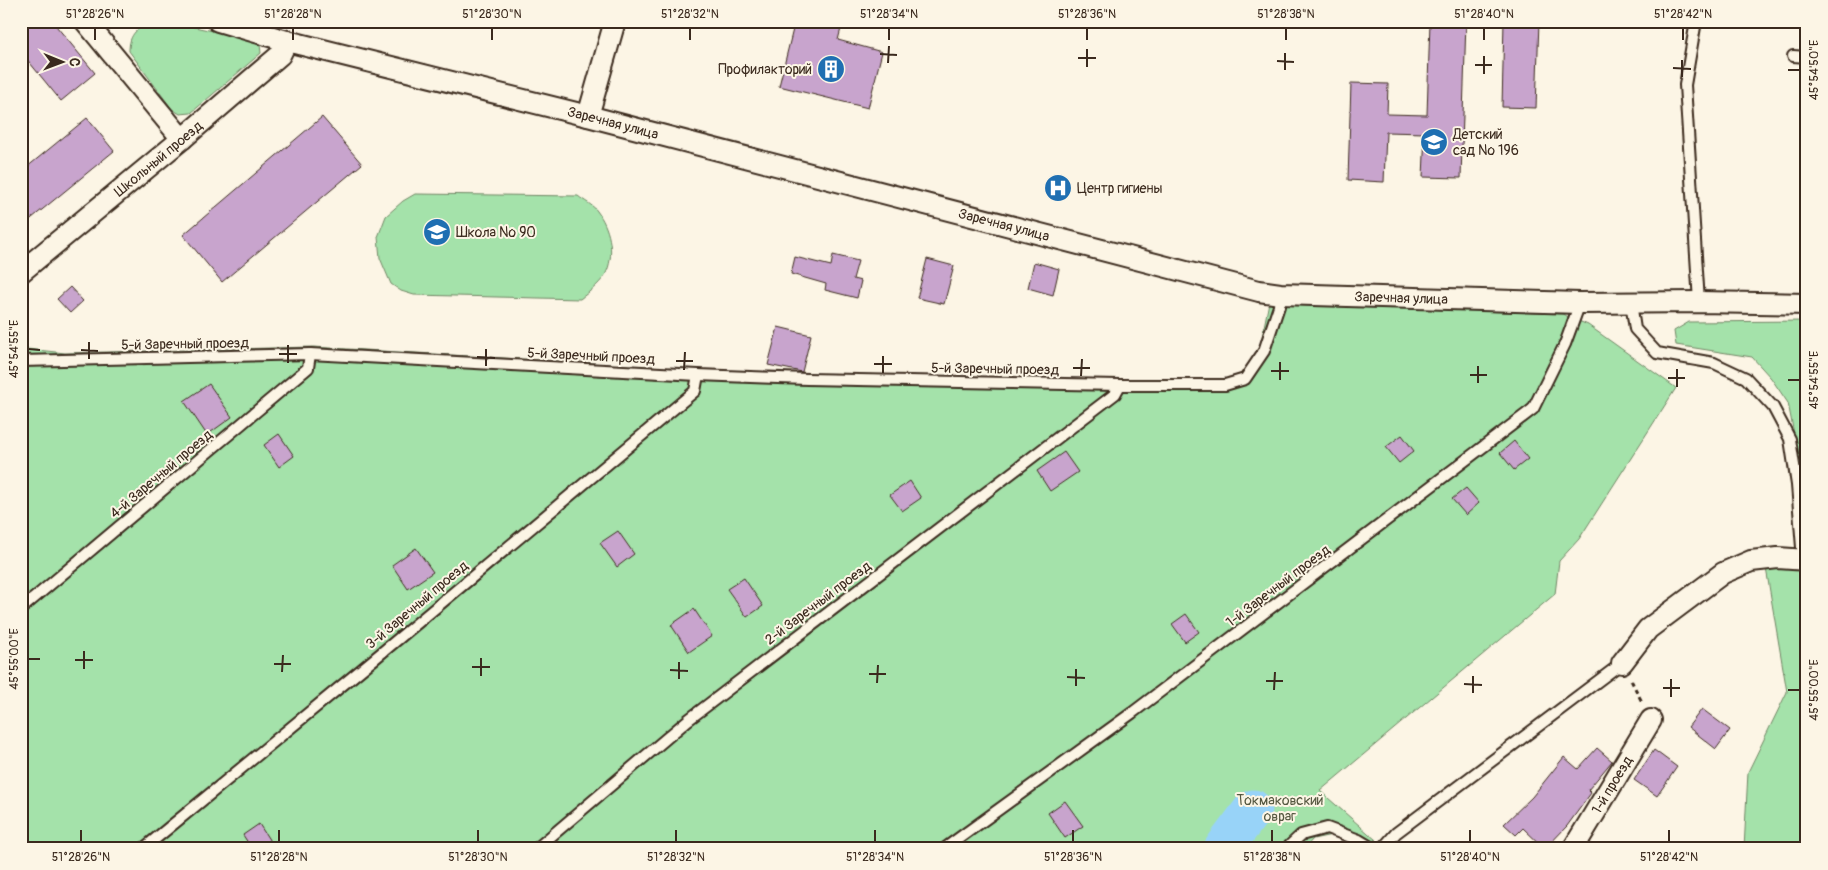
<svg xmlns="http://www.w3.org/2000/svg" width="1828" height="870" viewBox="0 0 1828 870" font-family="Pangolin,sans-serif">
	<rect width="100%" height="100%" fill="#fcf5e5"/>
	<filter id="ink" filterUnits="userSpaceOnUse"><feTurbulence type="fractalNoise" baseFrequency=".02" numOctaves="2"/><feDisplacementMap in="SourceGraphic" scale="10" xChannelSelector="R" yChannelSelector="G"/><feConvolveMatrix kernelMatrix="1 2 1 2 8 2 1 2 1" color-interpolation-filters="sRGB"/></filter>
	<g filter="url(#ink)">
		<g fill="#a4e2aa" stroke="#708664">
			<path d="M154,22H171L255,40L260,45L261,53L191,113L180,114L172,109L129,51C129,34 137,27 154,22Z"/>
			<path d="M415,194L578,196C584,201 593,205 597,211C609,227 615,251 607,271C603,282 589,292 580,299L414,295L401,291L391,284L380,258L378,237L386,216L403,201Z"/>
			<path d="M1269,302L1286,304L1562,314L1588,325L1676,388L1579,539L1559,561L1555,594L1320,791L1376,840L1363,847L1332,835L1313,839L1304,849H21V354L28,349L65,353L313,347L761,373L1120,382L1226,380L1242,375L1259,352Z"/>
			<path d="M1807,321V500L1788,403L1771,378L1752,357L1676,345L1674,331L1689,322Z"/>
			<path d="M1766,568L1807,570V849H1744L1748,772L1787,692Z"/>
		</g>
		<g fill="none" stroke-linecap="round" stroke-linejoin="round">
			<path stroke="#98d3f8" stroke-width="39" d="M1223,849L1253,809"/>
		</g>
		<g fill="#c8a4cd" stroke="#3b2a1e">
			<path d="M21,21H52L95,73L61,101L21,52Z"/>
			<path d="M795,21H843L838,40L882,52L868,108L779,86Z"/>
			<path d="M1430,21H1466L1461,178L1423,177L1425,133L1386,132L1384,182L1348,180L1351,83L1388,84L1387,114L1427,115Z"/>
			<path d="M1504,21H1539L1536,108L1502,107Z"/>
			<path d="M322,117L362,164L222,282L183,235Z"/>
			<path d="M87,118L114,151L21,227V172Z"/>
			<path d="M833,255L858,261L853,279L861,281L857,298L825,290L826,284L791,274L795,257L831,266Z"/>
			<path d="M927,259L954,266L944,304L917,298Z"/>
			<path d="M1034,262L1059,269L1053,295L1028,288Z"/>
			<path d="M70,287L83,301L70,313L57,299Z"/>
			<path d="M778,327L811,335L802,372L768,365Z"/>
			<path d="M209,384L232,417L207,435L184,401Z"/>
			<path d="M279,434L294,456L279,467L264,445Z"/>
			<path d="M1402,435L1414,451L1399,463L1386,447Z"/>
			<path d="M1514,441L1528,459L1514,470L1500,453Z"/>
			<path d="M1064,452L1078,472L1050,491L1037,471Z"/>
			<path d="M910,481L921,498L902,511L890,495Z"/>
			<path d="M1466,488L1479,503L1466,515L1452,499Z"/>
			<path d="M618,531L634,554L617,567L600,543Z"/>
			<path d="M416,548L433,572L408,589L392,565Z"/>
			<path d="M744,578L763,606L747,617L727,589Z"/>
			<path d="M694,609L712,636L689,652L671,625Z"/>
			<path d="M1186,614L1199,632L1185,642L1172,624Z"/>
			<path d="M1702,709L1730,730L1716,749L1688,727Z"/>
			<path d="M1597,748L1612,761L1588,790L1591,793L1567,826L1545,849L1523,828L1516,835L1504,824L1532,797L1564,757L1578,769Z"/>
			<path d="M1654,750L1677,767L1657,796L1634,780Z"/>
			<path d="M1065,801L1083,826L1065,838L1048,813Z"/>
			<path d="M259,824L275,849H252L243,835Z"/>
		</g>
		<g fill="none" stroke-linecap="round" stroke-linejoin="round">
			<g stroke="#3b2a1e" stroke-width="14">
				<g id="service">
					<path d="M1696,21L1685,85L1699,302"/>
					<path d="M1793,56L1807,57"/>
					<path d="M1631,303L1635,329L1657,353L1714,363L1746,378L1773,407L1790,439L1797,485L1803,560"/>
					<path d="M21,361L310,354L698,375L807,379L1120,385H1225L1245,379L1264,351L1279,306L1280,294"/>
					<path d="M21,609L308,368L310,354"/>
					<path d="M143,849L373,660L695,391L698,375"/>
					<path d="M536,849L688,720L1115,394L1120,385"/>
					<path d="M944,849L1132,713L1533,409L1565,344L1580,303"/>
					<path d="M1286,849L1301,835L1327,828L1359,840L1374,849"/>
					<path d="M1382,849L1396,833L1622,663"/>
				</g>
			</g>
			<g stroke="#3b2a1e" stroke-width="24">
				<g id="minor">
					<path d="M85,21L182,139"/>
					<path id="s1" d="M218,21L287,41L588,116L1259,291L1280,294L1580,303L1699,302L1807,304"/>
					<path d="M588,116L615,21"/>
					<path id="s2" d="M21,272L182,139L280,55L287,41"/>
					<path d="M1622,663L1648,629L1723,573L1751,561L1778,558L1807,560"/>
					<path id="s3" d="M1573,849L1651,720"/>
				</g>
			</g>
			<g stroke="#3b2a1e" stroke-width="3" stroke-dasharray="5 4" stroke-linecap="butt">
				<path d="M1807,666L1805,672V841L1807,844"/>
				<path d="M1631,680L1643,704"/>
			</g>
			<use href="#service" stroke="#fcf5e5" stroke-width="10"/>
			<use href="#minor" stroke="#fcf5e5" stroke-width="20"/>
		</g>
	</g>
	<path fill="none" stroke="#3b2a1e" stroke-width="2" d="M95,40V28M293,40V28M492,40V28M690,40V28M889,40V28M1087,40V28M1286,40V28M1484,40V28M1683,40V28M880,54L897,55M1078,58H1096M1277,61L1294,62M888,63L889,46M1475,65H1492M1087,67V49M1673,68L1691,69M1285,70V53M1788,70H1800M1484,74V56M1682,77V60M28,349L40,350M81,350L98,351M279,354H297M477,357L495,358M89,359V342M676,361H693M288,363V345M874,364H892M486,366V349M1073,368H1090M684,370L685,352M1271,371H1289M883,373V356M1470,375H1487M1081,376L1082,359M1668,378H1685M1280,380V362M1788,380H1800M1478,383V366M1677,387V369M28,659H40M75,660H93M274,664H291M472,667H490M84,669V651M670,670L688,671M282,672L283,655M869,674H886M481,676V658M1067,677L1085,678M679,679V662M1266,681H1283M877,683L878,665M1464,684L1482,685M1076,686V669M1663,688H1680M1274,690L1275,672M1788,690H1800M1473,693V676M1671,697V679M81,842V830M279,842V830M478,842V830M676,842V830M875,842V830M1073,842V830M1272,842V830M1470,842V830M1669,842V830"/>
	<defs>
		<g id="building-disc" transform="scale(1.4375)"><circle r="9.5" fill="#1f6fb2" stroke="#fcf5e5"/><path d="M-4-6H4V6H1V3H-1V6H-4ZM-2.5-4.3h1.7v1.8h-1.7ZM.8-4.3h1.7v1.8H.8ZM-2.5-1h1.7V.8h-1.7ZM.8-1h1.7V.8H.8Z" fill="#fff"/></g>
		<g id="school-disc" transform="scale(1.4375)"><circle r="9.5" fill="#1f6fb2" stroke="#fcf5e5"/><path d="M0-5L7-2L0 1L-7-2ZM-4 1L0 2.5L4 1V4Q0 6-4 4Z" fill="#fff"/></g>
		<g id="hospital-disc" transform="scale(1.4375)"><circle r="9.5" fill="#1f6fb2" stroke="#fcf5e5"/><path d="M-5-5h3v3.5h4V-5h3V5h-3V1.5h-4V5h-3Z" fill="#fff"/></g>
	</defs>
	<g fill-rule="evenodd">
		<use href="#building-disc" x="831" y="69"/>
		<use href="#school-disc" x="1434" y="142"/>
		<use href="#hospital-disc" x="1058" y="188"/>
		<use href="#school-disc" x="437" y="232"/>
	</g>
	<g text-anchor="middle" dominant-baseline="central" stroke-width="4" stroke-linejoin="round" paint-order="stroke">
		<g font-size="14" fill="#3b2a1e" stroke="#fcf5e5" text-anchor="start">
			<text x="812" y="69" text-anchor="end">Профилакторий</text>
			<text x="1453" y="134">Детский<tspan x="1453" dy="16">сад № 196</tspan></text>
			<text x="1077" y="188">Центр гигиены</text>
			<text x="456" y="232">Школа № 90</text>
		</g>
		<g font-size="14" fill="#3b2a1e" stroke="#fcf5e5">
			<text stroke="none"><textPath href="#s1" startOffset="408">Заречная улица</textPath></text>
			<text stroke="none"><textPath href="#s2" startOffset="178">Школьный проезд</textPath></text>
			<text stroke="none"><textPath href="#s1" startOffset="812">Заречная улица</textPath></text>
			<text stroke="none"><textPath href="#s1" startOffset="1218">Заречная улица</textPath></text>
			<text transform="translate(185 344) rotate(-1)">5-й Заречный проезд</text>
			<text transform="translate(591 356) rotate(3)">5-й Заречный проезд</text>
			<text transform="translate(995 369) rotate(1)">5-й Заречный проезд</text>
			<text transform="translate(161 474) rotate(-40)">4-й Заречный проезд</text>
			<text transform="translate(1278 586) rotate(-37)">1-й Заречный проезд</text>
			<text transform="translate(818 603) rotate(-37)">2-й Заречный проезд</text>
			<text transform="translate(417 605) rotate(-40)">3-й Заречный проезд</text>
			<text stroke="none"><textPath href="#s3" startOffset="75">1-й проезд</textPath></text>
		</g>
		<g font-size="14" fill="#555841" stroke="#fcf5e5">
			<text x="1280" y="800">Токмаковский<tspan x="1280" dy="16">овраг</tspan></text>
		</g>
	</g>
	<rect width="1828" height="870" fill="none" stroke="#fcf5e5" stroke-width="55"/>
	<g transform="translate(62 62) rotate(91)" stroke="#fcf5e5" stroke-width="4" paint-order="stroke">
	<path d="M0-4L9 19L0 12L-9 19Z" fill="#3b2a1e"/>
	<text y="-8" font-size="14" font-weight="bold" text-anchor="middle" fill="#3b2a1e">С</text>
	</g>
	<rect x="28" y="28" width="1772" height="814" fill="none" stroke="#3b2a1e" stroke-width="2"/>
	<g font-size="12" text-anchor="middle" fill="#3b2a1e">
		<text x="95" y="18">51°28'26"N</text>
		<text x="293" y="18">51°28'28"N</text>
		<text x="492" y="18">51°28'30"N</text>
		<text x="690" y="18">51°28'32"N</text>
		<text x="889" y="18">51°28'34"N</text>
		<text x="1087" y="18">51°28'36"N</text>
		<text x="1286" y="18">51°28'38"N</text>
		<text x="1484" y="18">51°28'40"N</text>
		<text x="1683" y="18">51°28'42"N</text>
		<text transform="translate(1814 70) rotate(-90)" y="4">45°54'50"E</text>
		<text transform="translate(14 349) rotate(-90)" y="4">45°54'55"E</text>
		<text transform="translate(1814 380) rotate(-90)" y="4">45°54'55"E</text>
		<text transform="translate(14 659) rotate(-90)" y="4">45°55'00"E</text>
		<text transform="translate(1814 690) rotate(-90)" y="4">45°55'00"E</text>
		<text x="81" y="861">51°28'26"N</text>
		<text x="279" y="861">51°28'28"N</text>
		<text x="478" y="861">51°28'30"N</text>
		<text x="676" y="861">51°28'32"N</text>
		<text x="875" y="861">51°28'34"N</text>
		<text x="1073" y="861">51°28'36"N</text>
		<text x="1272" y="861">51°28'38"N</text>
		<text x="1470" y="861">51°28'40"N</text>
		<text x="1669" y="861">51°28'42"N</text>
	</g>
</svg>
